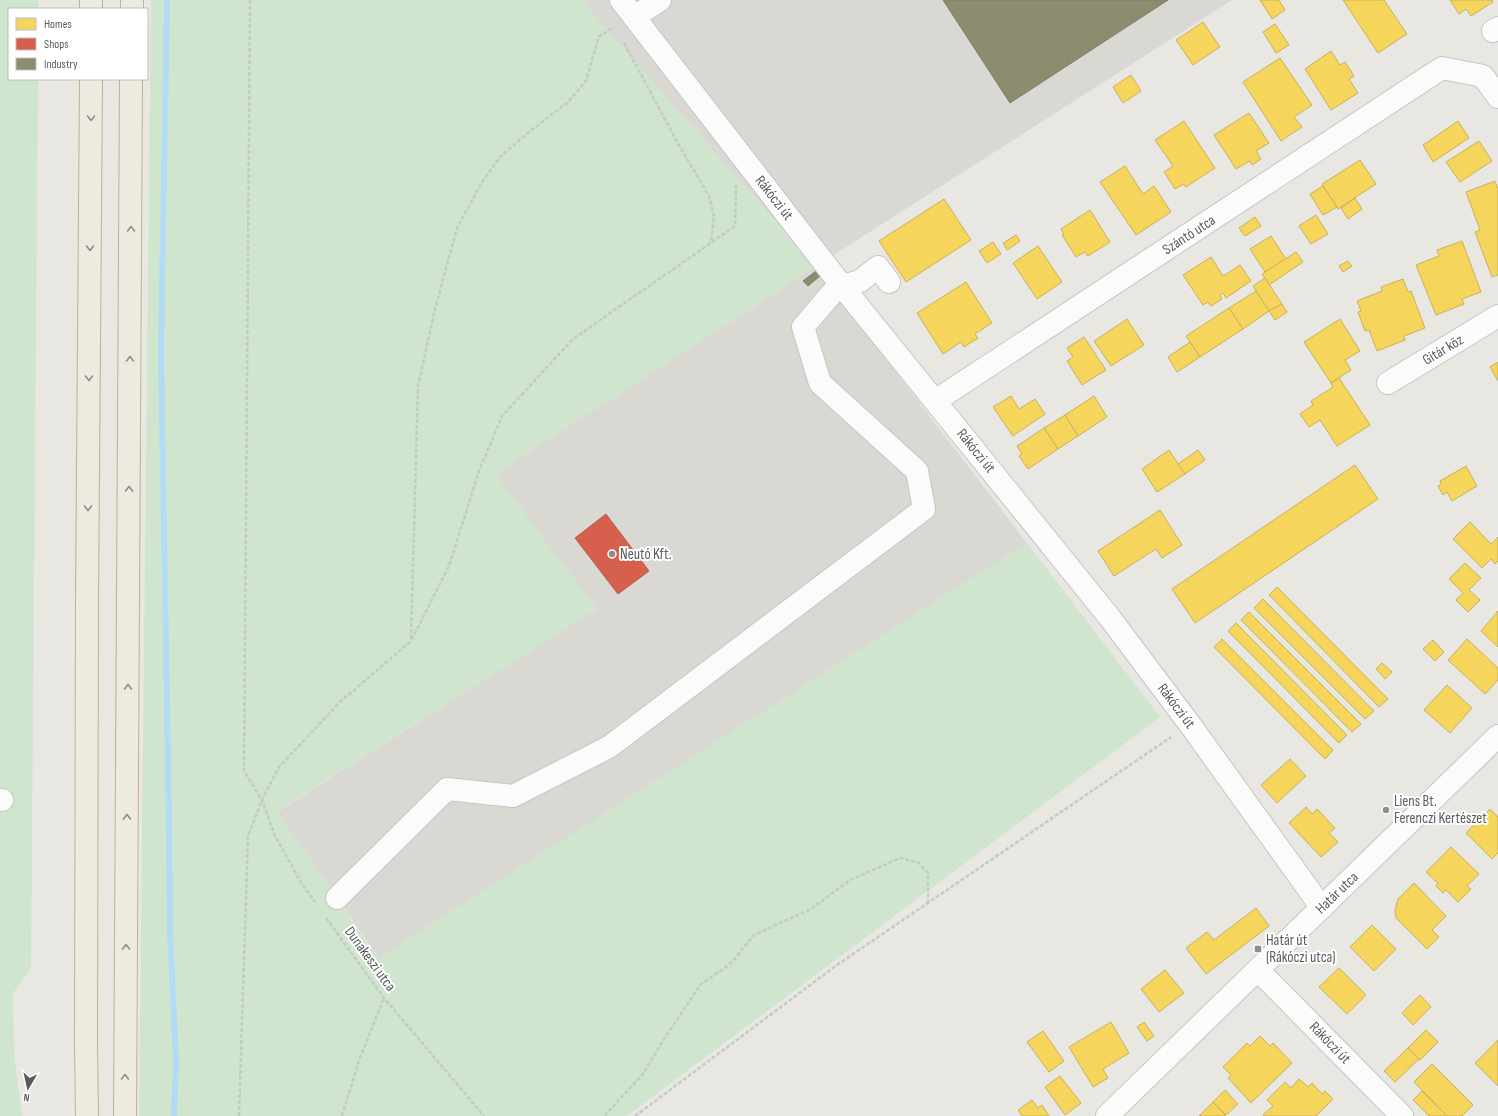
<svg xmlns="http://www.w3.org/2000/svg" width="1498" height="1116" viewBox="0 0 1498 1116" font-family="'Sofia Sans Condensed',sans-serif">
	<rect width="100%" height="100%" fill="#e9e7e2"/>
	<path fill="#dad8d3" d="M581,0H1232L815,267L1027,543L379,958L277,812L596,609L495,474L815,267Z"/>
	<g fill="#d0e5cd">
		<path d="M0,0H38V9H9V79H38L31,969L13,993L14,1055L22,1116H0Z"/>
		<path d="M151,0H581L815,267L495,474L597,609L277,811L378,958L1027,543L1160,717L627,1116H139Z"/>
	</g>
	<g fill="#f6d55c" stroke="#c7b15d">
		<path d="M1260,0H1279L1285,10L1272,19Z"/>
		<path d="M1343,0H1384L1407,34L1378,53Z"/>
		<path d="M1450,0H1492L1493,2L1471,16L1466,9L1459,14Z"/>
		<path d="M1203,22L1220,47L1193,65L1176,40Z"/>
		<path d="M1275,24L1289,45L1276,53L1263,32Z"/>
		<path d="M1331,51L1340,65L1345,62L1354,76L1349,79L1358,93L1331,110L1305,69Z"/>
		<path d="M1280,58L1312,105L1294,117L1302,127L1281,141L1243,82Z"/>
		<path d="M1131,75L1141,91L1123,103L1113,87Z"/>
		<path d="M1249,113L1269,143L1256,151L1261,159L1252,165L1250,161L1236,169L1214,135Z"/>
		<path d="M1184,121L1215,168L1186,187L1184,184L1175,189L1164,172L1173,166L1155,140Z"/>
		<path d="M1458,121L1469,138L1433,162L1423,145Z"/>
		<path d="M1479,141L1492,161L1460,182L1446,162Z"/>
		<path d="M1360,160L1376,184L1338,209L1322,184Z"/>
		<path d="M1125,166L1143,194L1154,186L1171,212L1136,235L1100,182Z"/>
		<path d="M1495,181L1498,189V275L1492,277L1475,232L1480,230L1466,192Z"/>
		<path d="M1323,186L1337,207L1323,215L1310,194Z"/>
		<path d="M1355,198L1362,209L1348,219L1341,208Z"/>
		<path d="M944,199L971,240L906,282L879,241Z"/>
		<path d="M1090,210L1110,242L1088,256L1085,252L1076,257L1062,235L1064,234L1061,229Z"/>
		<path d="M1316,215L1328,234L1311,244L1299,226Z"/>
		<path d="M1255,217L1261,226L1245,236L1239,228Z"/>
		<path d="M1016,235L1020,241L1007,250L1003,243Z"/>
		<path d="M1271,236L1286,259L1265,272L1250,249Z"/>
		<path d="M1462,241L1481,292L1462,299L1464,304L1436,315L1416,265L1439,256L1437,250Z"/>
		<path d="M993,242L1001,254L987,263L979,251Z"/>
		<path d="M1038,246L1062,282L1037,299L1013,263Z"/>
		<path d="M1296,252L1303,262L1269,285L1262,274Z"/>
		<path d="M1211,257L1223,276L1240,265L1251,281L1226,298L1223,293L1220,295L1222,299L1211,306L1208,302L1203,305L1183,275Z"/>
		<path d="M1348,261L1352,266L1343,272L1339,266Z"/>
		<path d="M1265,278L1282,304L1269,311L1253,286Z"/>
		<path d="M1403,279L1408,292L1411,291L1425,328L1404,336L1405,340L1377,351L1369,330L1365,331L1358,312L1361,311L1357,301L1382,291L1381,287Z"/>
		<path d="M966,282L992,323L975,334L978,338L964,347L961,342L943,354L917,313Z"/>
		<path d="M1256,291L1269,311L1243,329L1229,308Z"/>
		<path d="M1282,304L1287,312L1275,320L1269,311Z"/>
		<path d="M1229,308L1243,329L1200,357L1186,336Z"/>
		<path d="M1127,319L1144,345L1111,366L1094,341Z"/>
		<path d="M1340,319L1360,351L1345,360L1351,370L1331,383L1304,342Z"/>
		<path d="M1084,337L1106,370L1082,385L1067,361L1073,357L1067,348Z"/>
		<path d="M1190,342L1200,357L1177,372L1168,357Z"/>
		<path d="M1498,362V381L1490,367Z"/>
		<path d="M1339,378L1370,425L1337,446L1320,420L1309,427L1300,414L1313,405L1311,401L1333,387L1331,383Z"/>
		<path d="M1011,396L1019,409L1035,399L1045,414L1013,436L993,407Z"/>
		<path d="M1094,396L1107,417L1078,436L1065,415Z"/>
		<path d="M1065,415L1078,436L1058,449L1044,428Z"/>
		<path d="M1044,428L1058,449L1028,469L1019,456L1022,454L1017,446Z"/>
		<path d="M1169,450L1185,474L1157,492L1142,469Z"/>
		<path d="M1198,450L1205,460L1185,474L1178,464Z"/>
		<path d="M1355,465L1378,499L1195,623L1172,589Z"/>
		<path d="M1466,466L1477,486L1452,501L1447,492L1443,495L1438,486L1441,484L1440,481Z"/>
		<path d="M1160,510L1182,545L1162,558L1156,549L1114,576L1098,551Z"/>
		<path d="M1470,522L1491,544L1498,537V561L1495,564L1491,559L1482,568L1453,539Z"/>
		<path d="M1465,563L1481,578L1469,590L1480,600L1468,612L1456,600L1463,593L1449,579Z"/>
		<path d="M1277,587L1388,699L1379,707L1269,595Z"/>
		<path d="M1263,599L1374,711L1365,719L1254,608Z"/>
		<path d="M1498,611V647L1481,631Z"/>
		<path d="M1249,612L1361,724L1352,732L1241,620Z"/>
		<path d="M1236,623L1347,735L1339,743L1228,631Z"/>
		<path d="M1222,639L1333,750L1325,759L1214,647Z"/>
		<path d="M1467,639L1498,668V680L1485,694L1448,660Z"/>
		<path d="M1433,640L1444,652L1435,661L1423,649Z"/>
		<path d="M1382,663L1392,672L1385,679L1376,669Z"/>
		<path d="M1447,685L1472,708L1450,733L1424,710Z"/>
		<path d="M1290,759L1306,776L1277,803L1261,785Z"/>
		<path d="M1306,807L1312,814L1317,809L1335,828L1329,833L1338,842L1321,857L1289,823Z"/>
		<path d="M1490,809L1498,817V853L1492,859L1466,833Z"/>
		<path d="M1451,847L1479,874L1467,886L1471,889L1458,902L1446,890L1443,893L1436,886L1438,883L1426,872Z"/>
		<path d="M1414,883L1446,916L1432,930L1439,937L1427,949L1396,918L1395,910L1398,899Z"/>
		<path d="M1256,908L1269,926L1206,974L1186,948L1207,932L1214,940Z"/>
		<path d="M1372,925L1396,949L1374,971L1350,947Z"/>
		<path d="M1339,968L1366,995L1347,1014L1319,987Z"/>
		<path d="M1165,970L1184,993L1159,1012L1141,989Z"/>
		<path d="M1420,995L1431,1007L1413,1025L1402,1013Z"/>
		<path d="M1111,1022L1129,1053L1103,1069L1108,1078L1093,1087L1069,1047Z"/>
		<path d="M1144,1022L1154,1036L1147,1041L1137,1027Z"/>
		<path d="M1426,1030L1438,1042L1420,1060L1408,1048Z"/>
		<path d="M1043,1031L1064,1061L1049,1072L1027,1042Z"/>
		<path d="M1260,1036L1270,1046L1273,1043L1292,1063L1251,1103L1228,1078L1231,1075L1223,1067L1247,1043L1250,1046Z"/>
		<path d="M1498,1040V1086L1475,1063Z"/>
		<path d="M1408,1048L1419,1059L1395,1082L1384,1071Z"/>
		<path d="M1432,1064L1473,1105L1462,1116H1447L1414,1082Z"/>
		<path d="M1060,1076L1081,1103L1065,1115L1045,1087Z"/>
		<path d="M1299,1079L1308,1087L1312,1083L1322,1094L1325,1091L1333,1099L1316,1116H1265L1263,1115L1273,1106L1267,1100L1285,1082L1291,1088Z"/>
		<path d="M1225,1090L1238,1104L1226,1115L1213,1102Z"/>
		<path d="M1422,1091L1447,1116H1429L1413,1100Z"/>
		<path d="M1032,1100L1038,1108L1042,1105L1049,1116H1022L1018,1110Z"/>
		<path d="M1213,1102L1226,1116H1199Z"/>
	</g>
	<path fill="#d6604d" stroke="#b05f53" d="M606,514L649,571L618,594L575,538Z"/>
	<g fill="#8c8c6e" stroke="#7c7e6a">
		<path d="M943,0H1168L1010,103Z"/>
		<path d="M816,271L820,276L808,286L803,281Z"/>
	</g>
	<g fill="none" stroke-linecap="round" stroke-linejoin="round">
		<path stroke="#b3dbf6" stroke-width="6" d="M167,0L161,352L169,826L170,929L176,1061L174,1116"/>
		<g stroke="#c5c5c4" stroke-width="24">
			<g id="minor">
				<path d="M621,0L842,286L1110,618L1191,726L1322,908"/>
				<path d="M634,17L660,0"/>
				<path d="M1493,31L1498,28"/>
				<path d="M1388,383L1498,316"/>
				<path d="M935,401L1442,68L1483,76L1498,97"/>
				<path d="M0,800H2"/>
				<path d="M337,898L447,789L513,796L609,747L924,509L917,471L820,383L803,327L834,291L842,286L860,281L878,267L889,282"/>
				<path d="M1258,970L1402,1116"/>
				<path d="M1107,1116L1498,736"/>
			</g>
		</g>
		<g stroke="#c0b090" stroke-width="24">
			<g id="highway">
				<path d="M91,9V0"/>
				<path d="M132,9V0"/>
				<path d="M87,1116L86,1042L87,602L91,79"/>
				<path d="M125,1116L131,79"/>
			</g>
		</g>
		<g stroke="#c4cac5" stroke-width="2.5" stroke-dasharray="4 2" stroke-linecap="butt">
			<path d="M250,0L244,771L262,800L275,836L302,884L315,902"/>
			<path d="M624,43L680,147L709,196L714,217L711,243"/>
			<path d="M411,639L418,386L435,309L457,228L482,182L500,157L534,128L567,103L586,81L599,36L615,27"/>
			<path d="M326,918L384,998L484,1116"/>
			<path d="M239,1116L248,836L262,800L279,767L340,702L411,641L449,566L479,471L502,416L573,339L735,226L736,184"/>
			<path d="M342,1116L359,1060L384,998"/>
			<path d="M605,1116L606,1114L642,1075L666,1036L701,984L723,969L732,962L754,935L811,909L850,880L900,858L919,863L928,873V903"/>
			<path d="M635,1116L837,965L1171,737"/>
		</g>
		<use href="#minor" stroke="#fcfbfb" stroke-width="22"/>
		<use href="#highway" stroke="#edeadf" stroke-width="22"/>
	</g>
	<defs><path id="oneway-chevron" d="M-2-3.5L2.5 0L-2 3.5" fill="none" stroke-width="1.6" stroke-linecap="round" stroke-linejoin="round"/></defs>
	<g stroke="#8c8e8c">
		<use href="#oneway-chevron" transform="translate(91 118) rotate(90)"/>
		<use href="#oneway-chevron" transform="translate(131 229) rotate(-90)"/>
		<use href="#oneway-chevron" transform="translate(90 248) rotate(90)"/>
		<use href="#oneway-chevron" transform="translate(130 359) rotate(-90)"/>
		<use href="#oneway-chevron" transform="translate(89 378) rotate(90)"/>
		<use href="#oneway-chevron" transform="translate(129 489) rotate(-90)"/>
		<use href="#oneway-chevron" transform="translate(88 508) rotate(90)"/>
		<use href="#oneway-chevron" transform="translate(128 687) rotate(-90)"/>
		<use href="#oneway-chevron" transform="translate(127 817) rotate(-90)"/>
		<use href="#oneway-chevron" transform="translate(126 947) rotate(-90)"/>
		<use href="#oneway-chevron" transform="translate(125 1077) rotate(-90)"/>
	</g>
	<g fill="#8b8d8e" stroke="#fff" stroke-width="1.5">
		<circle cx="612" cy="554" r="4"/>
		<circle cx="1386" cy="810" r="4"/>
		<rect x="1254" y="945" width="8" height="8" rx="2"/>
	</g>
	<g text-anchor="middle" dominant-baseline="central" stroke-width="4" stroke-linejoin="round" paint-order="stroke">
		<g font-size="15" fill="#585c60" stroke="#fff">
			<text transform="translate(774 198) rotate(52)">Rákóczi út</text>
			<text transform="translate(1189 235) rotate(-33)">Szántó utca</text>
			<text transform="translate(1443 350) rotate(-31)">Gitár köz</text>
			<text transform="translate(976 451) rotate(51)">Rákóczi út</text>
			<text transform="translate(1176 706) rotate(53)">Rákóczi út</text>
			<text transform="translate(1337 893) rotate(-44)">Határ utca</text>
			<text transform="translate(370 959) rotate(54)">Dunakeszi utca</text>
			<text transform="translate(1330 1043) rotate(46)">Rákóczi út</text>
		</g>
		<g font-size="15" fill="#585c60" stroke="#fff" text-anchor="start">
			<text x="620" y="554">Neutó Kft.</text>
			<text x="1394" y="801">Liens Bt.<tspan x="1394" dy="17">Ferenczi Kertészet</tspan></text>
			<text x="1266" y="940">Határ út<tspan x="1266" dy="17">(Rákóczi utca)</tspan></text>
		</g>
	</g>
	<rect x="8" y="8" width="140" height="72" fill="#ffffff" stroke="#bcbebf"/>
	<rect x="16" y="18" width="20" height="12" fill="#f6d55c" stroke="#bcbebf"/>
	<text x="44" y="28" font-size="12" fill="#585c60">Homes</text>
	<rect x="16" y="38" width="20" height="12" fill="#d6604d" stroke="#bcbebf"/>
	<text x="44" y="48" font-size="12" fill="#585c60">Shops</text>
	<rect x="16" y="58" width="20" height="12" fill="#8c8c6e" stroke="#bcbebf"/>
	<text x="44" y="68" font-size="12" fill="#585c60">Industry</text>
	<g transform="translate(28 1088) rotate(189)" stroke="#ffffff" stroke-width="3" paint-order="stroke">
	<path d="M0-3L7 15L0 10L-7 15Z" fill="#585c60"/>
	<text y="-6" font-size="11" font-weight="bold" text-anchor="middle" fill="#585c60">N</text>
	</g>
</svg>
